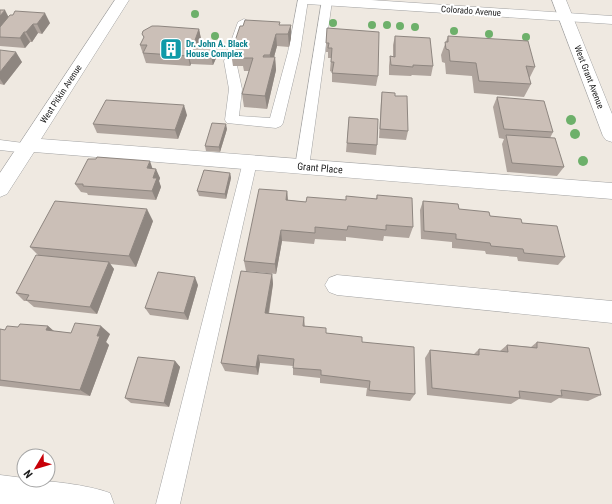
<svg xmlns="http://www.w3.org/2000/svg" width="612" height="504" viewBox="0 0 612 504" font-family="'Roboto Condensed',sans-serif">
	<rect width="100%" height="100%" fill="#efe9e1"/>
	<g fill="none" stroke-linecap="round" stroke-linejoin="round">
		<g stroke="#a3a3a3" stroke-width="1">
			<g id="service">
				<path d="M298,0H308L300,52L283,123L281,126L276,128L227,123L225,120L229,89L224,61L238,22L244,19L250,22L236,61L242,89L239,116L270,118L288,52Z"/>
				<path d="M322,0L332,1L309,167L307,171L302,172L297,171L295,167Z"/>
				<path d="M0,140L31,144L33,148L31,152L26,153L0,150Z"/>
				<path d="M250,157L255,158L257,162L180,504H156L243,162L245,158Z"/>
			</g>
		</g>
		<g stroke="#a3a3a3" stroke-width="1">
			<g id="minor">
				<path d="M115,0H129L41,139L612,183V199L34,152L7,194L0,197V173Z"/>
				<path d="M552,0H566L612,114V142L606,140L603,136Z"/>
				<path d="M337,275L612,301V323L337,295L329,292L325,285L329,278Z"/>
				<path d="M0,475L24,478V480C47,480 89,485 110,493L114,504H0Z"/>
			</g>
		</g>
		<g stroke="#a3a3a3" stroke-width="1">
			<path id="tertiary" d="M300,0H371L612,16V24L307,4L302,3Z"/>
		</g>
		<use href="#service" fill="#fff" fill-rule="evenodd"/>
		<use href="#minor" fill="#fff" fill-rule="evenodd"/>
		<use href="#tertiary" fill="#fff" fill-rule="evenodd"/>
	</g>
	<g fill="#6db06a">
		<circle cx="195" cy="14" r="4"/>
		<circle cx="333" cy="23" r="4"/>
		<circle cx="372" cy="25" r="4"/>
		<circle cx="387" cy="25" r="4"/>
		<circle cx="400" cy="26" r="4"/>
		<circle cx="415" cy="27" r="4"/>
		<circle cx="454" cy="31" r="4"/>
		<circle cx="489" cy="34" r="4"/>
		<circle cx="215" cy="36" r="4"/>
		<circle cx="526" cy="37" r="4"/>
		<circle cx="571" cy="120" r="5"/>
		<circle cx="575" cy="134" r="5"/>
		<circle cx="583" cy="161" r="5"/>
	</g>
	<g fill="#afa49d">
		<path d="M0,10L9,17L50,23L42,34L38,33L32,42H30L25,48L0,46Z"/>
		<path d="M280,25H291V38L289,47L277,46L274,57H275L276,70L267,109L244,107L242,94L249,71H244L243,66H233L231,53L243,26Z"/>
		<path d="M327,28L378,76L376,86L332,82V72L330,71L331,58H328V52H326Z"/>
		<path d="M199,29L201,39L200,43L218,54L213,65L191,64L190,66L146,63L140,45L144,38L142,34Z"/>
		<path d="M395,36L433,66L431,76L412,75L411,76L389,75V66L390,56H393V45Z"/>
		<path d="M448,36L535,67L529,79L531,84L524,97L474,93L472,76L446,74L445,63L442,62L441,55Z"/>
		<path d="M0,50L22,62L4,85L0,84Z"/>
		<path d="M382,92L408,131L406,140L379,138L381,102Z"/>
		<path d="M497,97L553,132L550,138L564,167L557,176L507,172L502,144L504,139L499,138L493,107Z"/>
		<path d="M187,115L178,139L97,133L93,124Z"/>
		<path d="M349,117L377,145L376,155L346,152Z"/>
		<path d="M227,129L220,152L206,151L205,146Z"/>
		<path d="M153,168L160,178L159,181L161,187L156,200L88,195L87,193L81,192L75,184Z"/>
		<path d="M230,173L231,178L226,199L199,196L197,191Z"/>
		<path d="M287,191L288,200L306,202L376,199L377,195L413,227L409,238L384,236L383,241L346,237V241L315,239L314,244L282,241L276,274L246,271L244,261Z"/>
		<path d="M423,201L522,223L565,257L558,265L518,261L517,257L486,254L485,251L452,248V242L421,239L420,210Z"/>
		<path d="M153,221L136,267L110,264L114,269L97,314L34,307L27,301H24L16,293L38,255L30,247Z"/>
		<path d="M272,274L273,284L269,314L304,317L305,326L326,333L362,342L415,394L410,401L366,396L367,388L320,383V378L293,375V366L260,363L258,375L225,371L221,363Z"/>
		<path d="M198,285L188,320L150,315L145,308Z"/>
		<path d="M48,326L54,331L71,333L110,334L106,342L109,345L90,396L0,386V329L5,330L18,327Z"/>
		<path d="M537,342L601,395L588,401L559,398L551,403L519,399L511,404L427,395L425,358L430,350L474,354L479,349L500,351L507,345L531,347Z"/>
		<path d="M175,361L180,367L169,407L131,403L125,398Z"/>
	</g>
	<g fill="#8e8680">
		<path d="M5,10L10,20L0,32V16Z"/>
		<path d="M45,13L50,23L42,34L37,24Z"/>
		<path d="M33,24L38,33L32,42L26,32Z"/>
		<path d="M291,25V38L289,47L288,34Z"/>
		<path d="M199,29L201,39L196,52L194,43Z"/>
		<path d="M24,32L30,42L25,48L20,38Z"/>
		<path d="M276,34L277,46L271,68L270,55Z"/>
		<path d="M216,44L218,54L213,65L211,56Z"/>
		<path d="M16,52L22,62L4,85L0,79V72Z"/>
		<path d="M188,54L191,64L190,66L188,56Z"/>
		<path d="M275,57L276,70L267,109L265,96Z"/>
		<path d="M184,105L187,115L178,139L175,130Z"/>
		<path d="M226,124L227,129L220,152L219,147Z"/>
		<path d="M150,161L153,170L147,168Z"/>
		<path d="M156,169L160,178L159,181L161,187L156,200L152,191L153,178Z"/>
		<path d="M230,173L231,178L226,199L225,194Z"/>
		<path d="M287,191L288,203L286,200Z"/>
		<path d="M147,209L153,221L136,267L129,256Z"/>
		<path d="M281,230L282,241L276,274L275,264Z"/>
		<path d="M109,262L114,269L97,314L90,307Z"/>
		<path d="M272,274L273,284L267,322L265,313Z"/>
		<path d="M195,277L198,285L188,320L184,313Z"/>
		<path d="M48,326L58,335L46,330Z"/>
		<path d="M101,326L110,334L106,342L109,345L90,396L80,390L97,336Z"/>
		<path d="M258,355L260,363L258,375L256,367Z"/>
		<path d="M175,361L180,367L169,407L164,403Z"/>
	</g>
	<g fill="#cbbfb7" stroke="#8e8680">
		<path d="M0,10H5L0,16Z"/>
		<path d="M15,11L45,13L37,24H33L26,32H24L20,38L0,37V27L10,15H13Z"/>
		<path d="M245,20L280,22L279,25H291L288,34H276L270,55H264L263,57H275L265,96L242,94L253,58H242L243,53H231L240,26H243Z"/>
		<path d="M152,26H158L199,29L194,43L216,44L211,56L188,54V56L143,53L147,45H140L144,37L142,34L143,31Z"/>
		<path d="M327,28L379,32L378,76L332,73L334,62H331L332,48H328L329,43H326Z"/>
		<path d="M395,36L430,38L433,66L413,65V67L391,65L390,56L395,57Z"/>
		<path d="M448,36L528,41L535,67L526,66L531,84L479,81L476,63L450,61L449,50L446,49L445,42H448Z"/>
		<path d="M0,50L16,52L0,72Z"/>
		<path d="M382,92L395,93V96H407L408,131L380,129Z"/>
		<path d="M497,97L544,101L553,132L504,129Z"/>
		<path d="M106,100L184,105L175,130L93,124Z"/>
		<path d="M349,117L378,119L377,145L347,143Z"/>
		<path d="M212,123L226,124L219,147L205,146Z"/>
		<path d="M506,135L555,138L564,167L512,163Z"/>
		<path d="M97,157L150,161L147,168L156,169L153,178H157L152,191L83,186V184H75L88,159H96Z"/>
		<path d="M204,170L230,173L225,194L197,191Z"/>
		<path d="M259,189L287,191L286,200L306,202L307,197L346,200V196L377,199V195L412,198L413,227L386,225V230L348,226L347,230L315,227V233L281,230L275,264L244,261Z"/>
		<path d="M55,201L147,209L129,256L30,247Z"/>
		<path d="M423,201L458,204L459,209L489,212L490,216L521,219L522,223L557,226L565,257L524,253L523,249L491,246L490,243L456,239V234L424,231Z"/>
		<path d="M36,255L109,262L90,307L26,300L29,295L16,293Z"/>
		<path d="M241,271L272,274L265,313L304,317L303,326L326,328V333L362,337V342L414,347L415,394L369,390L370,381L321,375V370L293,368L294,359L258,355L256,367L221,363Z"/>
		<path d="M158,272L195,277L184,313L145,308Z"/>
		<path d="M75,323L101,326L97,336H100L80,390L0,380V329L5,330L7,326L18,327L20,324L48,326L46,330L71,333Z"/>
		<path d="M537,342L589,348L601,395L561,390L562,396L519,391L520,398L432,388L430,350L479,355V349L508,352L507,345L537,348Z"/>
		<path d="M138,357L175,361L164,403L125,398Z"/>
	</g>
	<defs>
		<g id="building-square" transform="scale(1.15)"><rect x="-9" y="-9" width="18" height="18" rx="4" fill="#0f9aa8" stroke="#fff"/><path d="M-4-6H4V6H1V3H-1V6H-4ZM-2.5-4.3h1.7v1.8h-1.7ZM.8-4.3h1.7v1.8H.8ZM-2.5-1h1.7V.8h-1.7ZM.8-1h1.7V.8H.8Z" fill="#fff"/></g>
	</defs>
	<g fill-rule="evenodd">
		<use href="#building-square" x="171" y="49"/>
	</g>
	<g text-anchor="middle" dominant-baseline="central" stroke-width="4" stroke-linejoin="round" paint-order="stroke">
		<g font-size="9" fill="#1c1c1c" stroke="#fff">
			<text transform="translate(471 11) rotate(4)">Colorado Avenue</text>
			<text transform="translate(589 77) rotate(69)">West Grant Avenue</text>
			<text transform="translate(61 94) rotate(-57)">West Pitkin Avenue</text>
		</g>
		<g font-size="9" font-weight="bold" fill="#0d838f" stroke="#fff" text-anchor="start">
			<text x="186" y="44">Dr. John A. Black<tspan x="186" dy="10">House Complex</tspan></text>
		</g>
		<g font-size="10" fill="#1c1c1c" stroke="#fff">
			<text transform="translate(320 168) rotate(5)">Grant Place</text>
		</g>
	</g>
	<g transform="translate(36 468) rotate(232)"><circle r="19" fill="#ffffff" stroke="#a4a4a4"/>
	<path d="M0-3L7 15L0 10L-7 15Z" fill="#c80008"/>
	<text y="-6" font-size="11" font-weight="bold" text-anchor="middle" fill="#1c1c1c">N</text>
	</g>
</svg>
